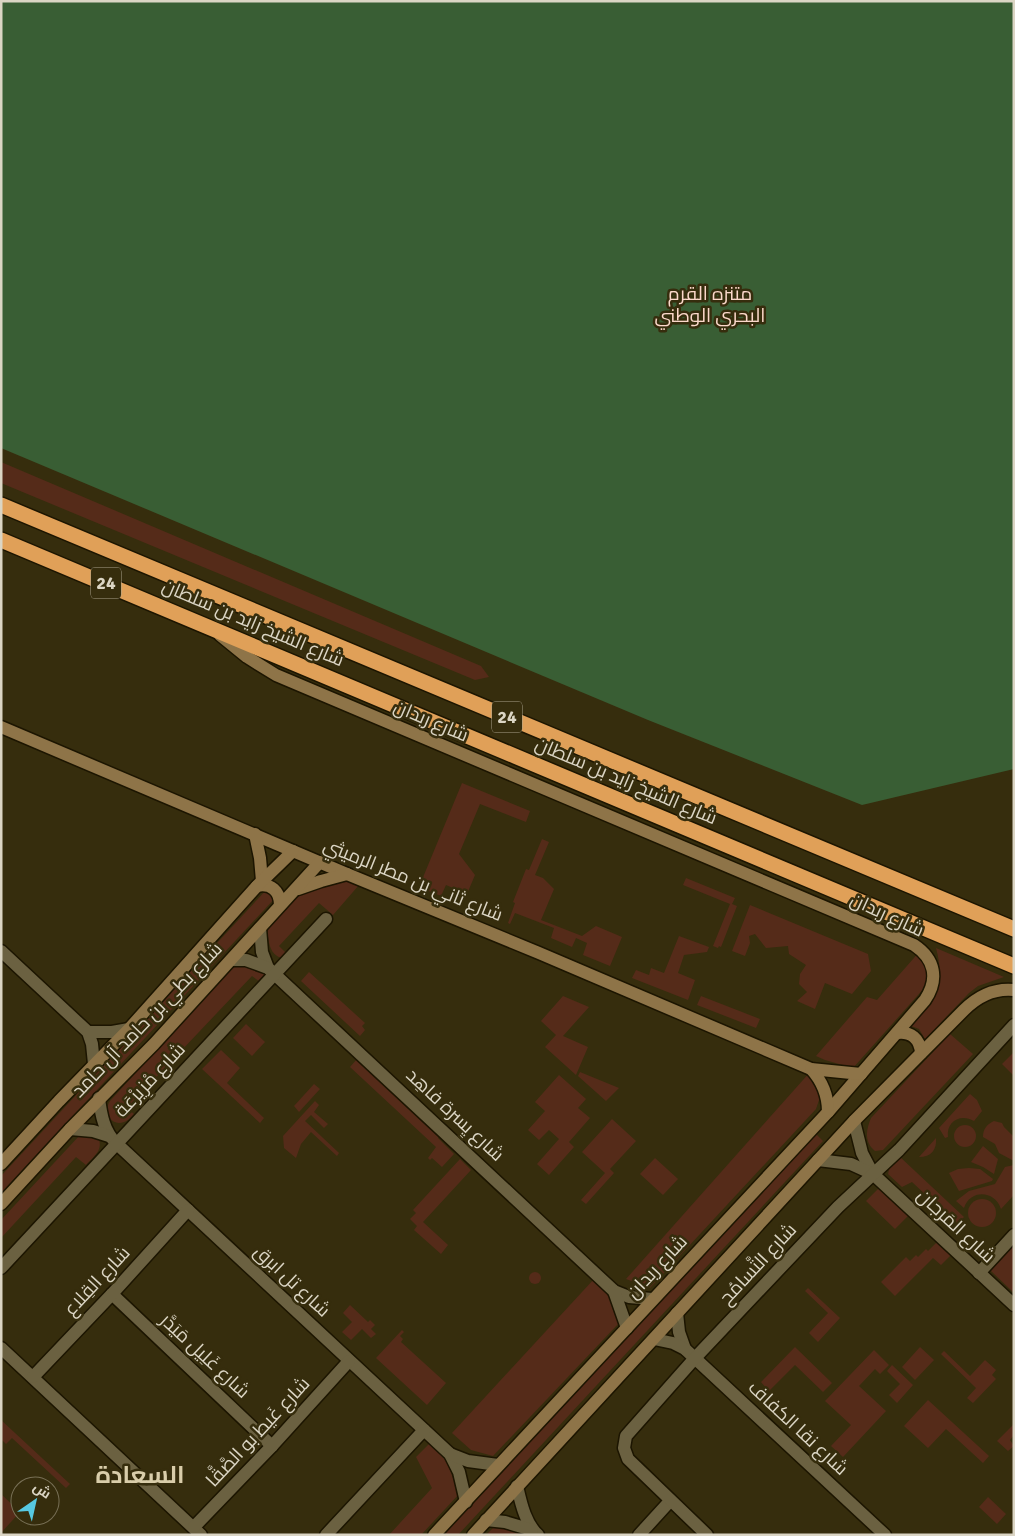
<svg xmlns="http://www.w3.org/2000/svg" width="1015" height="1536" viewBox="0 0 1015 1536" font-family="Signika,Cairo,sans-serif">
	<rect width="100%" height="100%" fill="#362d0d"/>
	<g fill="#552b19">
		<path d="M1,462L481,666L489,677L475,680L1,483Z"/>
		<path d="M462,783L530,811L526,822L480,804L459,854L475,875L467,894L446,885L441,896L419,887Z"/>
		<path d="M542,839L549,842L535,875L543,878L554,889L541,920L582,936L596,926L622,937L610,966L583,955L587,943L576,938L572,947L551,938L554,928L515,913L510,924L508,923L515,903L513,902L526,869L529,870Z"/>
		<path d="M334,875L359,885L333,915L319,903L279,946L287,954L283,958C269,956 269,941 267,930L311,881Z"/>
		<path d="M686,878L735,898L732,904L737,906L721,947L719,946L718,948L713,946L730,904L683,885Z"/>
		<path d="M268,888L277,896L1,1193V1176Z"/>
		<path d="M750,905L868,954L871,971L852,994L825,983L815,1009L797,1001L807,992L799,984L800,974L806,965L789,954L788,946L766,948L755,934L749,936L750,943L745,956L732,951Z"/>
		<path d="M679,936L709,947L707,952L684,955L678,973L695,980L688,1000L632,978L636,970L649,975L651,968L664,973Z"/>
		<path d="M936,948L1004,977L978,986L969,993L925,1039L919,1029L906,1024C930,996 947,988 936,948Z"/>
		<path d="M921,950L931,964L926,986L853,1068L825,1060L816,1056L867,997L877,1000Z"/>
		<path d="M240,964L265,972L264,978L260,982L252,976L127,1108L134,1114C131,1117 128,1121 124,1122C110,1127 103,1111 110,1101L233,967Z"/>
		<path d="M309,972L365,1023L362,1026L365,1030L360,1036L301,981Z"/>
		<path d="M563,996L589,1007L563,1036L588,1047L576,1075L545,1047L556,1035L541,1021Z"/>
		<path d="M701,996L760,1019L756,1028L697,1005Z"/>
		<path d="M246,1024L265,1042L252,1056L233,1038Z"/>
		<path d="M950,1034L973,1054L883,1150L875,1151C864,1142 866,1130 871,1118Z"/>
		<path d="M221,1050L240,1068L227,1083L264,1118L260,1123L202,1069Z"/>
		<path d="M1014,1052V1076L1002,1064Z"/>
		<path d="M358,1058L440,1135L438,1138L454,1154L442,1167L432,1158L430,1160L428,1158L436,1147L350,1067Z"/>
		<path d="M811,1071L821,1094L816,1109L650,1288L626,1279Z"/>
		<path d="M580,1072L619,1088L606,1101L578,1076Z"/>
		<path d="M559,1075L586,1099L578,1108L590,1118L569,1142L574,1147L549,1175L537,1164L559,1139L549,1130L539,1140L528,1130L545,1111L535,1102Z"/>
		<path d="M314,1084L320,1089L299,1112L294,1106Z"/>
		<path d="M970,1094L977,1100L982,1111L974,1121C960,1113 946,1122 948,1137L945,1138L939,1128Z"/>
		<path d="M315,1101L319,1105L314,1112L328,1124L324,1128L311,1115L305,1121L339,1153L337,1156L311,1132L301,1144L296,1158L284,1148L283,1136Z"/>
		<path d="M612,1119L636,1141L610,1169L614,1173L586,1204L581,1200L605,1173L582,1152Z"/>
		<path d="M994,1121L1002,1123L1004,1127L1014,1137V1161L999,1153L995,1144L983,1137C983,1129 987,1124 994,1121Z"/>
		<circle cx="965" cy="1136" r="11"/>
		<path d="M815,1133L823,1141L458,1535H441Z"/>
		<path d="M80,1135L98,1137C104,1150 94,1156 86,1165L76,1157L1,1238V1220Z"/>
		<path d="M936,1138C937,1150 931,1157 919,1157Z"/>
		<path d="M983,1146L998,1159L994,1174L983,1167L971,1162Z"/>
		<path d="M899,1156L964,1217L957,1224L912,1182L902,1187L888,1174L890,1166Z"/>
		<path d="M655,1158L678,1179L663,1195L640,1174Z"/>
		<path d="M460,1159L471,1170L423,1222L448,1245L441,1254L414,1230L417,1226L410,1219L416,1213L413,1210Z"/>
		<path d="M1014,1165V1195L1001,1209C995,1190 970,1189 964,1208L956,1201L969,1191L995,1184L1005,1167Z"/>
		<path d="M969,1168L980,1169L993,1179L992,1181L959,1191L949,1173L958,1169Z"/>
		<path d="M879,1188L908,1216L895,1229L866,1201Z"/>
		<circle cx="982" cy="1213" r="14"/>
		<path d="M1014,1240V1293L991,1271L996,1258Z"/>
		<path d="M937,1242L951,1255L941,1265L933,1258L895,1296L881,1282L906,1257L910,1261L916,1255L918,1257L926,1249L928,1251Z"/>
		<circle cx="535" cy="1278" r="6"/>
		<path d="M594,1279L611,1294L620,1322L493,1456L471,1450L452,1433Z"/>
		<path d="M808,1288L840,1318L818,1342L809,1333L828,1313L805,1291Z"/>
		<path d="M350,1305L368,1322L370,1320L375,1325L371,1329L376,1334L371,1338L362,1329L351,1340L342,1332L352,1322L343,1313Z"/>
		<path d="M402,1330L404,1332L400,1336L403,1339L401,1342L446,1383L427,1405L376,1358Z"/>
		<path d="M795,1347L832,1383L823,1392L795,1365L769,1391L761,1382Z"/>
		<path d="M920,1347L934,1360L915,1380L902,1367Z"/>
		<path d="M874,1350L889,1365L880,1374L875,1369L859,1386L886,1411L843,1457L831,1446L851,1425L825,1401Z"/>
		<path d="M944,1351L970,1376L985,1360L996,1370L992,1375L996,1379L973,1403L967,1398L976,1388L941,1354Z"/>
		<path d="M892,1365L913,1385L897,1403L889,1395L900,1384L887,1371Z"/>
		<path d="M928,1400L989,1456L983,1463L946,1429L928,1448L904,1426Z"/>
		<path d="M1,1420L70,1484L66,1488L12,1438L6,1444L1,1439Z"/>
		<path d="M1014,1424V1435L1010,1440L1014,1446L1008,1451L997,1441Z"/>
		<path d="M430,1443L445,1457L459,1494L421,1535H389L432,1488L416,1457Z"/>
		<path d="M1,1494L20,1512L1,1533Z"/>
		<path d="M988,1497L1006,1514L997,1524L979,1507Z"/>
		<path d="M496,1525L530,1535H486Z"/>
	</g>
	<path fill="#395e34" d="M1,1H1014V769L862,805L648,720L1,448Z"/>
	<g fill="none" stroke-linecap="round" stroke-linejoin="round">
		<g stroke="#1c1501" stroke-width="15">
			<g id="street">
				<path d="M260,928L262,952L268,968"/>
				<path d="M1,951L88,1032L92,1044L94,1064"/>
				<path d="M231,960H246L268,968L614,1291L629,1297L652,1299"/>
				<path d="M88,1032H112L129,1029"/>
				<path d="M99,1098C101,1115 104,1131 116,1143L450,1454L459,1472L466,1502"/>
				<path d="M854,1121L862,1153L873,1174"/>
				<path d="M70,1129L93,1131L109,1136"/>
				<path d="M818,1160L851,1164L873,1174L1014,1305"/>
				<path d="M1,1268L326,919"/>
				<path d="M979,1273L1014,1235"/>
				<path d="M614,1291L627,1328"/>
				<path d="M112,1294L272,1446"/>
				<path d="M677,1313L679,1332L685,1349"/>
				<path d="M654,1339L673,1343L685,1349L885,1535"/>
				<path d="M1,1348L201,1535"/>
				<path d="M33,1377L112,1294L188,1210"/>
				<path d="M450,1454L468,1461L498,1465"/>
				<path d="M517,1486C521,1503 525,1523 538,1535"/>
				<path d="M486,1520L505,1522L532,1530"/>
				<path d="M194,1527L272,1446L349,1361"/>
				<path d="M326,1535L424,1430"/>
				<path d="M639,1535L670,1501"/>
				<path d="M707,1535L628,1459L624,1448L626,1436L695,1358L838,1207L899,1150L1014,1025"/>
			</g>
		</g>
		<g stroke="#1c1501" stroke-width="15">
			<g id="secondary">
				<path d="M220,635L247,657L276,675L914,945C935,959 939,979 925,1000L828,1112L434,1535"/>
				<path d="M1,727L347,874L539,953L811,1069L861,1074"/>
				<path d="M255,834L260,858L262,881"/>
				<path d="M257,886C271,883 280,891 280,905"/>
				<path d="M298,889L321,881L347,874"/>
				<path d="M897,1033C911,1031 920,1039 921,1053"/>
				<path d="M811,1069C823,1082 828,1095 828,1112"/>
				<path d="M1,1164L59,1101L129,1029L257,886L293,851"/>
				<path d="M1,1204L70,1129L154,1044L320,862"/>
				<path d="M473,1535L854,1121L964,1010C977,997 994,988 1014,990"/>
			</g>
		</g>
		<g stroke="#1c1501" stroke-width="18">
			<g id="highway">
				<path d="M1,505L1014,929"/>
				<path d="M1,540L1014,966"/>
			</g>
		</g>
		<use href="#street" stroke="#6b6141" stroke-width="12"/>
		<use href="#secondary" stroke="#8e7448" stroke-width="12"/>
		<use href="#highway" stroke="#e0a058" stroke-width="15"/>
	</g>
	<g text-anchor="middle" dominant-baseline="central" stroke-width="5" stroke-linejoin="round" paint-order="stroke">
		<g fill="#362d0d" stroke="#aaa38d" stroke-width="1">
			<rect x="91" y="567.5" width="30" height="31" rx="4"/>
			<rect x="492" y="701.5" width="30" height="31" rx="4"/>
		</g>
		<g font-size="18" font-weight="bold" fill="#dbd5c4">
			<text x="106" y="583">24</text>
			<text x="507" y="717">24</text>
		</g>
		<g font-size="19" fill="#fbd8ca" stroke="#362d0d">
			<text x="710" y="294">متنزه القرم<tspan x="710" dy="22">البحري الوطني</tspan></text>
		</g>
		<g font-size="19" fill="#dbd5c4" stroke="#362d0d">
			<text transform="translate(253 623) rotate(23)">شارع الشيخ زايد بن سلطان</text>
			<text transform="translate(431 721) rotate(23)">شارع ربدان</text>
			<text transform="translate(626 781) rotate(23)">شارع الشيخ زايد بن سلطان</text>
			<text transform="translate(413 880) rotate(22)">شارع ثاني بن مطر الرميثي</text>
			<text transform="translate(887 915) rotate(25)">شارع ربدان</text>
			<text transform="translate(147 1020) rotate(-46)">شارع بطي بن حامد آل حامد</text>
			<text transform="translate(150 1080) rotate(-47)">شارع مْزِيرْعَة</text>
			<text transform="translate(455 1115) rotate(43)">شارع يِسرة فاهِد</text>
			<text transform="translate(956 1226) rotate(43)">شارع المَرجان</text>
			<text transform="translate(758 1264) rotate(-47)">شارع التَّسامُح</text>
			<text transform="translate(657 1267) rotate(-47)">شارع ربدان</text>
			<text transform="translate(97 1281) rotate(-47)">شارع القِلاع</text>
			<text transform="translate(292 1281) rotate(43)">شارع تل ابرق</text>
			<text transform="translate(205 1356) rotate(43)">شارع غَلِيل مَيَدَّر</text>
			<text transform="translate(798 1428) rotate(43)">شارع نقا الكفاف</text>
			<text transform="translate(258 1432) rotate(-47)">شارع غَيط بو الصَّقَّا</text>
		</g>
		<g font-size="24" font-weight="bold" fill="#d9cdaa" stroke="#362d0d">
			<text x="140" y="1475">السعادة</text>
		</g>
	</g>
	<rect width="1015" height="1536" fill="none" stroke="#dbd5c4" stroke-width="5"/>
	<g transform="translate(35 1501) rotate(34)"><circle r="24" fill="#362d0d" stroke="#787056"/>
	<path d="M0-4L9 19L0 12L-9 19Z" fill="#57c9e2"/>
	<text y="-8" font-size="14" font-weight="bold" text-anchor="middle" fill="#dbd5c4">ش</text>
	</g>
</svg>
